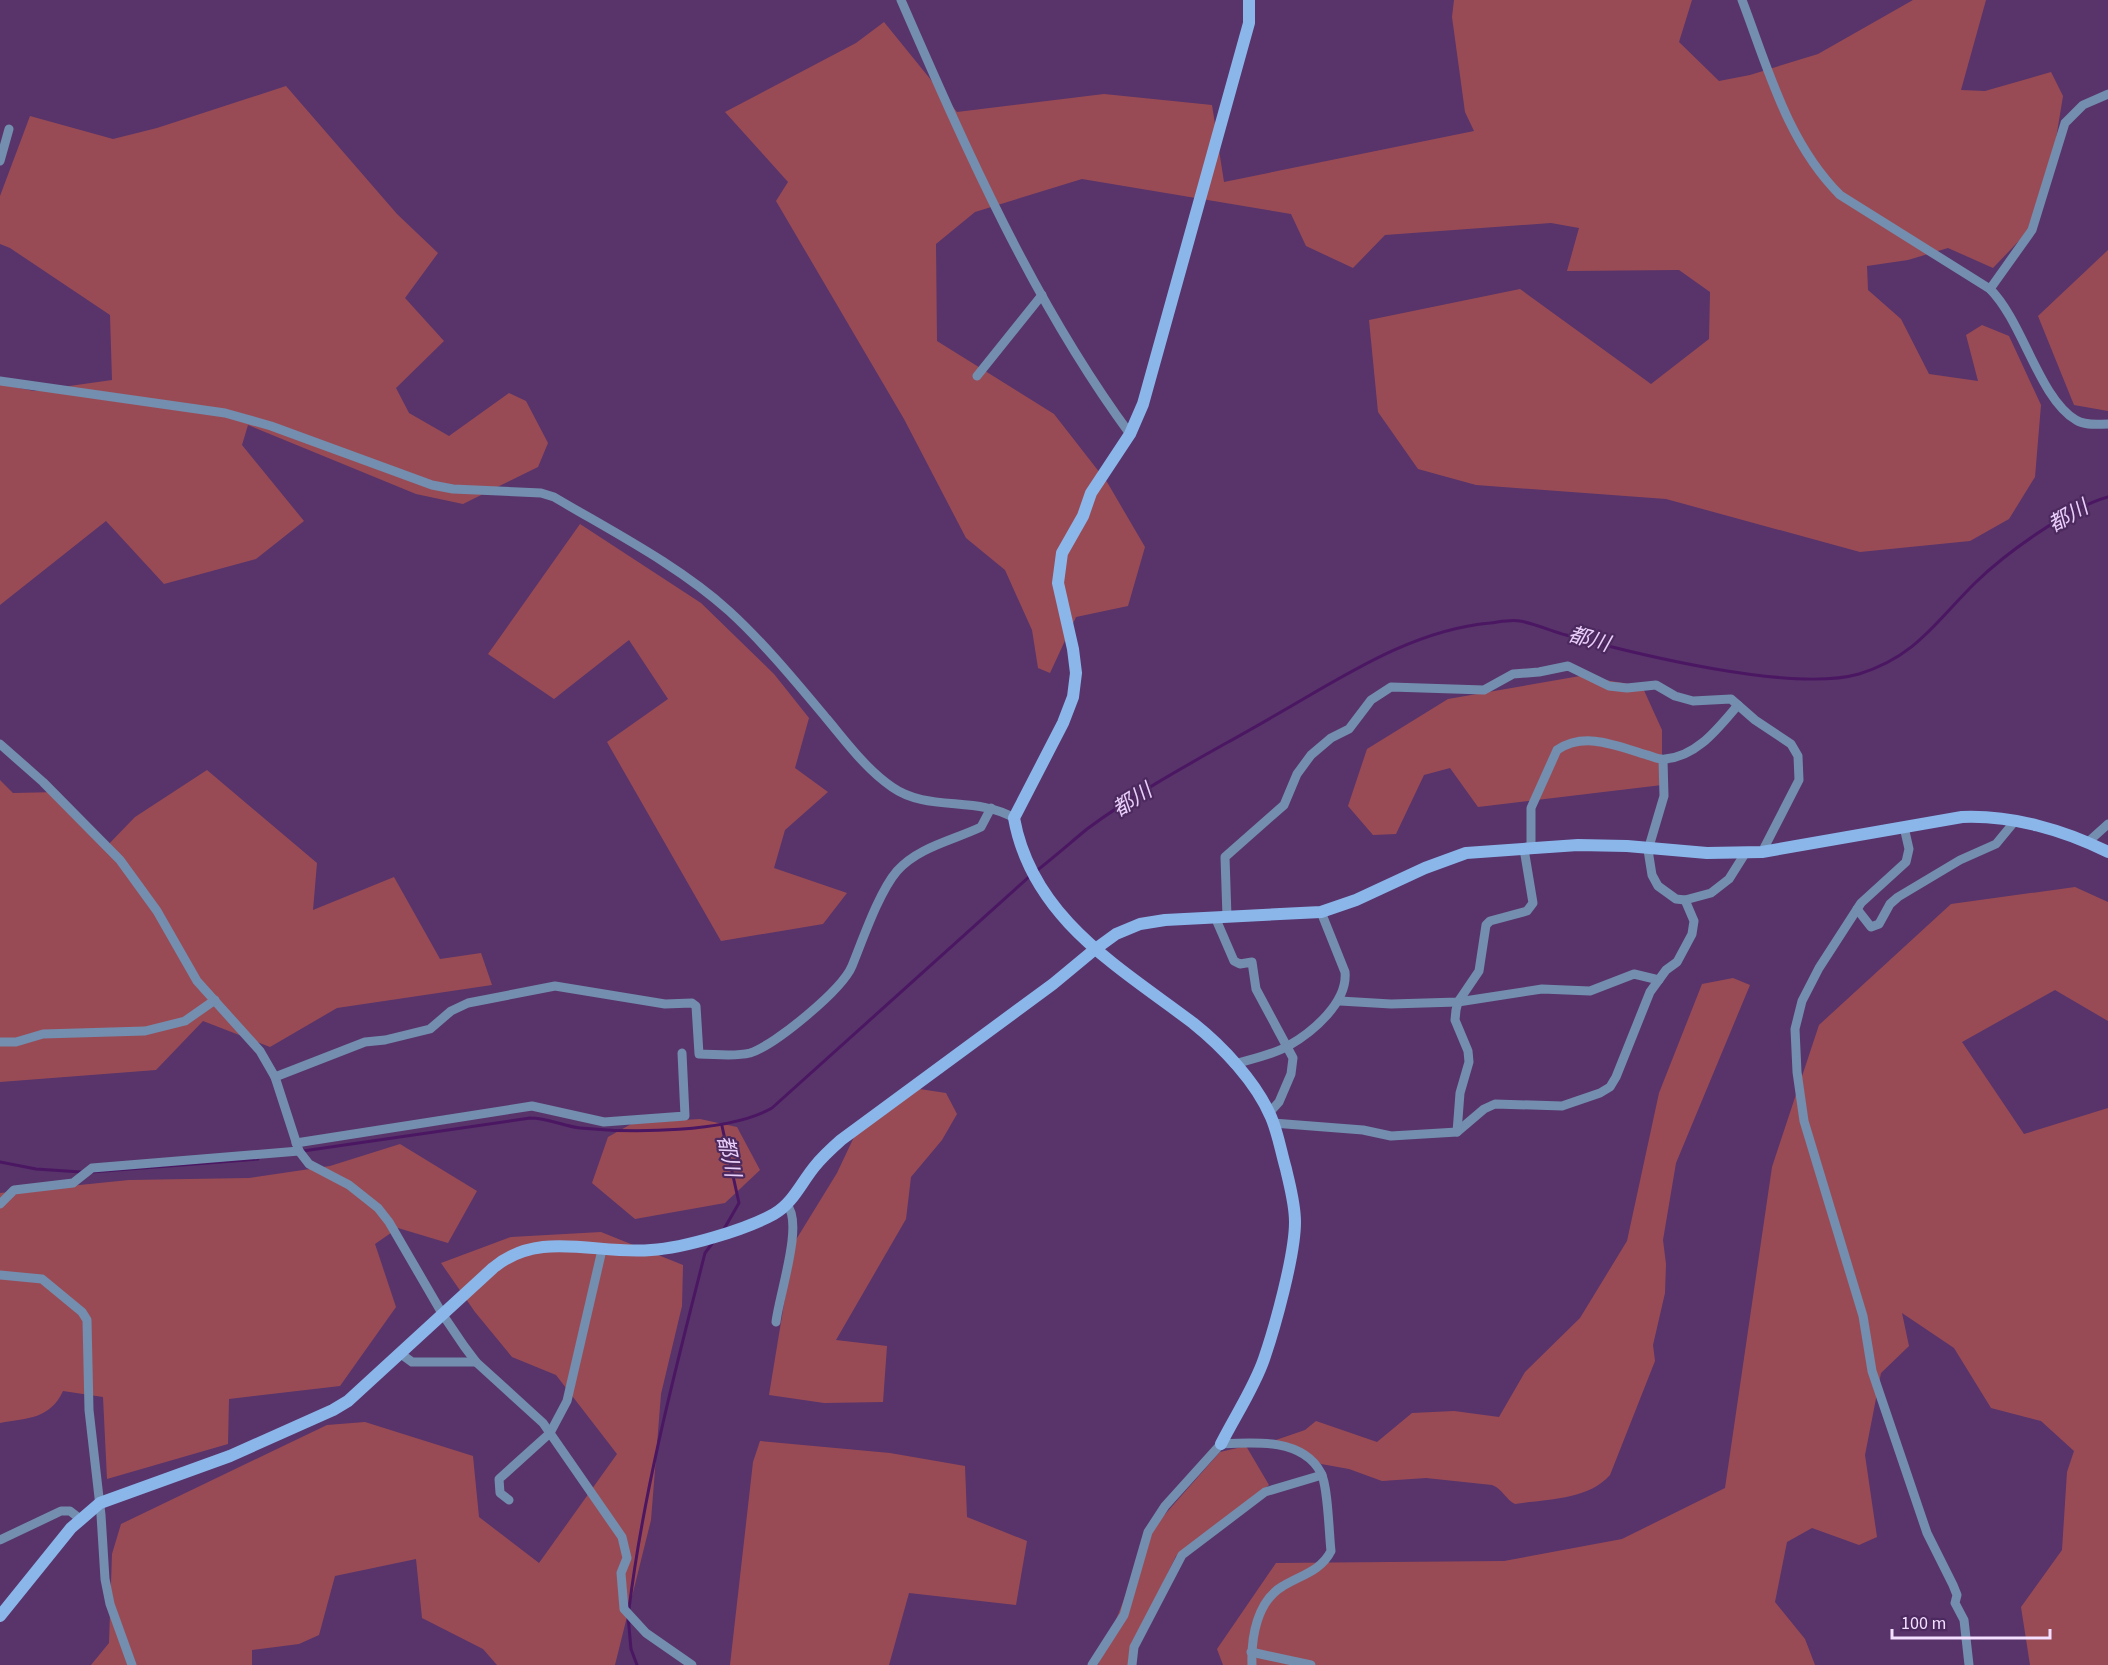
<svg xmlns="http://www.w3.org/2000/svg" width="2108" height="1665" viewBox="0 0 2108 1665" font-family="'Source Sans 3','Noto Sans JP',sans-serif">
	<rect width="100%" height="100%" fill="#58346a"/>
	<g fill="#994b55">
		<path d="M1454,0H1692L1679,42L1719,81L1750,75L1818,54L1913,0H1986L1961,90L1985,91L2051,72L2063,96L2053,157L2035,224L1993,268L1948,248L1908,260L1867,266L1868,290L1901,319L1929,374L1978,381L1966,335L1982,325L2009,336L2041,405L2035,477L2009,519L1970,541L1860,552L1666,499L1476,485L1418,469L1378,412L1369,320L1520,289L1651,384L1709,339L1710,292L1679,270L1567,271L1579,228L1551,223L1385,235L1353,268L1306,246L1291,214L1082,179L975,212L936,244L937,341L1054,414L1107,482L1145,547L1128,606L1076,617L1050,673L1038,668L1032,630L1005,570L966,538L904,419L776,201L788,182L725,112L856,43L884,22L957,112L1104,94L1212,105L1224,182L1474,131L1465,112L1452,17Z"/>
		<path d="M286,86L397,214L438,253L405,298L444,341L396,388L409,413L449,436L509,393L526,401L548,443L538,467L463,504L416,494L248,425L242,445L304,521L256,559L164,584L106,521L0,605V384L34,391L112,380L110,315L10,248L0,244V196L30,116L113,139L157,128Z"/>
		<path d="M2108,250V411L2074,405L2038,316Z"/>
		<path d="M580,524L701,603L774,674L809,718L795,768L828,792L785,830L774,868L847,893L823,924L721,941L607,742L668,699L629,640L554,699L488,654Z"/>
		<path d="M1580,676L1642,686L1662,730V785L1478,807L1450,768L1424,775L1396,834L1373,835L1348,806L1367,749L1448,699Z"/>
		<path d="M207,770L317,863L313,910L394,877L440,959L481,953L492,985L337,1008L270,1047L203,1021L156,1070L0,1082V780L13,793L59,792L104,849L135,817Z"/>
		<path d="M2075,887L2108,902V1021L2055,990L1962,1042L2024,1134L2108,1108V1665H2030L2021,1607L2062,1550L2067,1472L2074,1451L2041,1421L1991,1408L1954,1348L1902,1313L1909,1346L1881,1373L1865,1455L1877,1537L1859,1545L1812,1528L1787,1542L1775,1602L1805,1639L1815,1665H1223L1217,1649L1276,1563L1504,1561L1622,1539L1725,1488L1772,1167L1819,1025L1951,904Z"/>
		<path d="M1733,978L1750,985L1676,1163L1663,1240L1666,1264L1665,1293L1653,1345L1655,1361L1610,1475C1588,1500 1547,1499 1515,1504C1505,1499 1503,1489 1492,1485L1426,1478L1382,1481L1349,1469L1321,1464L1308,1455L1273,1441L1305,1430L1316,1421L1377,1442L1412,1413L1454,1411L1499,1417L1525,1372L1580,1318L1627,1241L1659,1093L1702,984Z"/>
		<path d="M913,1088L946,1093L957,1114L942,1140L911,1177L906,1219L836,1340L887,1346L883,1402L824,1403L769,1395L794,1243L837,1173L854,1137Z"/>
		<path d="M700,1119L737,1127L760,1170L725,1203L635,1219L592,1183L608,1137L633,1123Z"/>
		<path d="M400,1144L477,1191L448,1243L398,1228L375,1244L396,1307L340,1386L229,1399L228,1444L107,1479L103,1397L63,1391C50,1419 28,1418 0,1423V1193L129,1180L249,1178L330,1166Z"/>
		<path d="M601,1232L683,1265L682,1306L661,1394L651,1520L615,1665H497L483,1649L422,1618L416,1559L335,1576L319,1635L299,1644L252,1650V1665H91L109,1643L112,1554L121,1524L327,1425L365,1422L473,1456L479,1517L539,1563L617,1454L556,1375L512,1357L475,1312L441,1263L511,1237Z"/>
		<path d="M760,1441L890,1453L965,1466L967,1517L1027,1541L1016,1605L909,1593L889,1665H730L753,1462Z"/>
		<path d="M1246,1446L1269,1485L1176,1556L1132,1647L1130,1665H1098L1152,1529L1220,1452Z"/>
	</g>
	<g fill="none" stroke-linecap="round" stroke-linejoin="round">
		<g stroke="#4b1762" stroke-width="3">
			<path d="M1035,872C1053,858 1070,843 1087,829C1145,786 1212,752 1274,716C1341,678 1411,630 1490,623C1499,622 1511,619 1520,621C1536,624 1551,631 1566,635C1636,654 1792,693 1859,674C1917,656 1936,621 1976,582C2006,553 2068,508 2108,497"/>
			<path d="M722,1126L739,1203L724,1229"/>
			<path d="M303,1151L530,1118C548,1118 563,1126 580,1128C632,1133 728,1133 772,1108L1030,876"/>
			<path d="M0,1162L36,1169L81,1172"/>
			<path d="M91,1172L258,1159"/>
			<path d="M629,1609C644,1488 675,1371 705,1253L714,1241"/>
			<path d="M628,1616L631,1649L637,1665"/>
		</g>
		<g stroke="#738eaf" stroke-width="9">
			<path d="M901,0C966,149 1033,302 1130,434"/>
			<path d="M1742,0C1768,68 1787,142 1840,195L1990,289C2023,322 2039,398 2076,420C2085,426 2098,424 2108,424"/>
			<path d="M0,161L9,129"/>
			<path d="M1990,289L2032,230L2065,123L2083,105L2108,94"/>
			<path d="M977,376L1042,295"/>
			<path d="M0,381L225,413L271,426L432,485L453,489L541,493L554,497C613,532 678,565 729,611C764,643 796,682 827,719C847,743 866,769 892,787C927,812 977,796 1014,818"/>
			<path d="M0,744L43,782L120,860L157,911L197,981L260,1051L275,1077L299,1151L309,1164L349,1185L378,1208L389,1222L443,1315L464,1346L476,1362L543,1423L622,1537L627,1558L621,1573L624,1609L646,1633L692,1665"/>
			<path d="M1663,760L1664,796L1648,850L1652,875L1658,886L1676,899L1685,900L1711,893L1729,879L1746,852"/>
			<path d="M1904,827L1909,849L1906,862L1861,903L1819,968L1802,1001L1795,1029L1797,1072L1804,1121L1863,1316L1872,1371L1927,1533L1953,1585L1957,1595L1955,1603L1964,1620L1969,1665"/>
			<path d="M2088,842L2108,824"/>
			<path d="M1531,848V808L1557,750C1585,731 1617,746 1647,755C1652,756 1659,760 1665,759C1697,757 1719,727 1738,705"/>
			<path d="M1857,909L1871,927L1879,924L1890,904L1898,897L1960,860L1996,844L2015,821"/>
			<path d="M1215,917L1234,961L1240,964L1252,962L1256,989L1293,1058L1291,1074L1279,1102L1269,1113"/>
			<path d="M1227,917L1225,857L1284,805L1297,774L1311,755L1331,738L1349,729L1371,700L1391,687L1484,690L1513,674L1539,672L1568,666L1609,686L1627,688L1656,685L1675,696L1693,701L1731,699L1755,720L1791,744L1798,756L1799,780L1762,852"/>
			<path d="M1340,1001L1391,1004L1458,1002L1542,989L1590,991L1634,974L1659,980"/>
			<path d="M0,1042H16L43,1034L145,1031L185,1021L215,1000"/>
			<path d="M1234,1064C1251,1059 1273,1055 1288,1046C1313,1032 1348,1002 1345,972L1321,912"/>
			<path d="M275,1077L365,1042L385,1040L430,1029L451,1011L468,1003L555,986L665,1004L692,1003L696,1006L699,1054C715,1054 734,1057 750,1053C775,1045 842,990 852,966C863,939 879,892 897,871C918,847 954,840 981,827L991,808"/>
			<path d="M1273,1123L1363,1130L1391,1136L1457,1132L1484,1109L1495,1104L1562,1106L1600,1093L1610,1087L1616,1077L1650,992L1666,970L1677,962L1692,934L1694,921L1685,900"/>
			<path d="M1457,1132L1460,1093L1469,1062L1468,1051L1455,1020L1456,1010L1458,1002L1479,971L1486,925L1490,921L1527,911L1533,903L1524,849"/>
			<path d="M296,1143L532,1106L604,1122L685,1116L682,1053"/>
			<path d="M0,1204L14,1190L73,1183L92,1168L299,1151"/>
			<path d="M0,1275L42,1279L82,1312L87,1320L89,1410L101,1515L105,1579L110,1604L132,1665"/>
			<path d="M776,1322C779,1295 804,1223 787,1205"/>
			<path d="M401,1354L412,1362H476"/>
			<path d="M509,1500L500,1493L499,1479L550,1433L567,1401L602,1250"/>
			<path d="M0,1540L61,1511H70L79,1518"/>
			<path d="M1251,1652L1311,1665"/>
			<path d="M1092,1665L1124,1615L1148,1532L1165,1506L1221,1444C1254,1442 1303,1438 1321,1473C1328,1486 1329,1534 1331,1551C1321,1571 1301,1575 1283,1586C1257,1601 1251,1637 1252,1665"/>
			<path d="M1132,1665L1134,1647L1182,1555L1265,1492L1322,1475"/>
		</g>
		<g stroke="#8bb6ea" stroke-width="12">
			<path d="M1221,1444C1235,1416 1254,1388 1264,1359C1275,1327 1295,1255 1295,1222C1295,1204 1290,1187 1286,1169C1281,1152 1278,1133 1271,1117C1256,1082 1223,1047 1193,1023C1119,967 1032,918 1014,818L1063,723L1073,697L1076,673L1073,649L1058,583L1062,553L1083,516L1091,493L1130,434L1143,404L1249,23V0"/>
			<path d="M0,1616L71,1528L100,1503L230,1456L333,1410L348,1401L493,1268C539,1229 597,1255 651,1250C684,1248 745,1230 774,1214C793,1203 801,1183 815,1166C823,1156 832,1148 841,1140L1053,984L1094,950L1116,934L1140,924L1165,920L1321,912L1356,900L1425,868L1466,853L1578,845L1627,846L1707,853L1762,852L1962,817C2012,815 2064,830 2108,852"/>
		</g>
	</g>
	<g text-anchor="middle" dominant-baseline="central" stroke-width="4.5" stroke-linejoin="round" paint-order="stroke">
		<g font-size="21" font-style="italic" fill="#eacffa" stroke="#4c295e">
			<text transform="translate(2068 516) rotate(-30)">都川</text>
			<text transform="translate(1589 639) rotate(15)">都川</text>
			<text transform="translate(1132 800) rotate(-33)">都川</text>
			<text transform="translate(729 1156) rotate(78)">都川</text>
		</g>
	</g>
	<path d="M1892 1629v9h158v-9" fill="none" stroke="#f3dfff" stroke-width="3"/>
	<text x="1901" y="1629" font-size="18" fill="#f3dfff" stroke="#4c295e" stroke-width="4.5" paint-order="stroke">100 m</text>
</svg>
